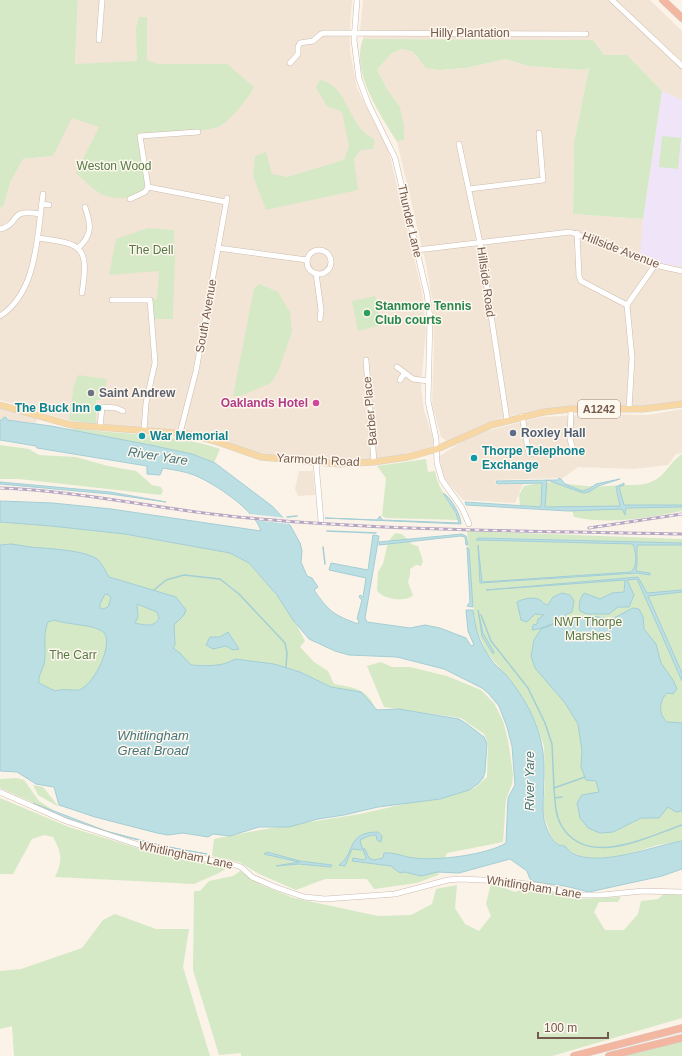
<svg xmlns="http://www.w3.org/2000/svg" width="682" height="1056" viewBox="0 0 682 1056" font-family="Arial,sans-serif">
	<rect width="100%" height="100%" fill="#fbf3e7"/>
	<g fill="#f3e5d6">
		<path d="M78,0H352L350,25V51L357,88L389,152L422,292L426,329L421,388L424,410L434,442L432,447L389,458L326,463L254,453L222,439L193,432L78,423L0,400V208L4,205L10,183L23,159L53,156L75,64Z"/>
		<path d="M363,0H650L682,31V100L662,91L627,55H604L593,40L363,39L364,31H360Z"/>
		<path d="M402,49L413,52L418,59L440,70L466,68L506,59L528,66L583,70L589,68L574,142L573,214L643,219L641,255L660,263L682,267V401L656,406H575L544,409L501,418L484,424L447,441L441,437L432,404L434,346L433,305L426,264L397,142L404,140L400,107L387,89L377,70L391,54Z"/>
		<path d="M0,408L37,418L36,423L8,420V417H4L2,420L0,419Z"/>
		<path d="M682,409V453L676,454L668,465L634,469L578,467L563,478L495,480L496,485L523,484L515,503L463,500L443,477L438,457L474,434L542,417L596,414L648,415Z"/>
		<path d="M299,471H313L315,495L298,496L295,489Z"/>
	</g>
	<path fill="#f0e4f8" d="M662,91L682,100V267L660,263L640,255L643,219Z"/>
	<g fill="#d5e9c6">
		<path d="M0,0H78L75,64L137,61L136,28L139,17H147V60L159,64H227L254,87C249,97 230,121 220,126C202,134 160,132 139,133L145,189C134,200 111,201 98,192C90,187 83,179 76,173L99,127L72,118L53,156L23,159L10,183L4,205L0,208Z"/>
		<path d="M363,39L593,40L604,55H627L662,91L643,219L573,214L574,142L589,68L583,70L528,66L506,59L466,68L440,70L426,68L413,52L402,49L391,54L377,70L387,89L400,107L404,126V140L397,142C381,115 350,72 363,39Z"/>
		<path d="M320,80C344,84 348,116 363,131C366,135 372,137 375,140L373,149L361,150L354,159L358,190L266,210L253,176L255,156L266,152L272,174L287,177L344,160L349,146L342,112L327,106L316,88Z"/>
		<path d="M662,136L681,138L678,169L659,167Z"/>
		<path d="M148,228L174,230L175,257L173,319H153L152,299H157L159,271L109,275L116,239Z"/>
		<path d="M260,284L278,292L290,312L292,332L278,372L271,383L241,396H233L254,288Z"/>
		<path d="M375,296L381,325L358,331L352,301Z"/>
		<path d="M78,375L107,379L105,396L100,400H96V424L69,420L74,385Z"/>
		<path d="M73,428C122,435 174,433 220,449L214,463L192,454L73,430Z"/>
		<path d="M0,445L29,449L39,455L76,457L108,466L136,471L152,485L161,487L163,491L161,495L19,479H0Z"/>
		<path d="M682,454V511C648,518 608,525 574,517L572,510L520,506L519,495L524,486C549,479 562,484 587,486C598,487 609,486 620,485C632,485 643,486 653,481C666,475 670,462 682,454Z"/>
		<path d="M426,459L428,472L435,471C438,490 451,503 459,520L386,518L382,516L386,478L377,466Z"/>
		<path d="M0,522L51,526L125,534L230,553L249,563L277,595L296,624L305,641L300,647L314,662L328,671L334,684C355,688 367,688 376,710L360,692L331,687L300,672L284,667L191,665L79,690L55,691L39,683L0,651Z"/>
		<path d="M467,531L682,539V841L658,845L621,856L597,858L584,857L571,852L568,849L556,843L551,836L543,813L545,782L544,746L536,723L507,676L486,652L475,625Z"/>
		<path d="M395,533L402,534L413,545L418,546L423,561L421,566L416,565L410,569V575L408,582L413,595C406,603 381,599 377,590L378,572L383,564L388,542Z"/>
		<path d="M381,662L392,667H410L447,676L481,690L494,703L503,721L508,740L513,774L512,784L506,799L503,842L447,853L438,875L417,883L374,889L367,879H325L296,890L259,874L239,862L212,856L214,839L260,830L360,814L475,788L487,777L488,743L484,734L461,718L384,707L367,666Z"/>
		<path d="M17,778L24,780L39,801L59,814L0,788V779Z"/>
		<path d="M33,785L43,787L59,807L38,795Z"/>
		<path d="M0,798L69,827L144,850L175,857L231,866L217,874L194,884L55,877C63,861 62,853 53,837L44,835L32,839L13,874H0Z"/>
		<path d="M240,871L261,885L294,898L378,916L411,915L432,904L436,889L457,885L455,908L465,924L479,931L491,916L486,904L491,883L515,892L528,887L551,892L573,899L621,897L618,902H599L594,912L605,930H624L638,914L641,901L658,899L664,894L682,895V1018L552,1056H241V1053L219,1055L193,970L194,891H200L209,881L233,876Z"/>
		<path d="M115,914L156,929H189L183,967L210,1056H14L12,1026L0,1029V971L21,969L82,948L103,920Z"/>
		<path d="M682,1039V1056H616Z"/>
	</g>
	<g fill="#bcdfe4" stroke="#a3ced6" fill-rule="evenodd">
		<path d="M4,417L7,418V420L51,426L150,445L192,454L215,463L272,506L290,525L300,543L302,551L301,562L307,576L312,578L318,587L314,590C329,612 334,615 358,624L359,620L357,619L362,600L359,597L360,595L363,597L366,578L329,570L331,563L368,570L373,535L379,536L365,618L367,622L410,628L425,625L440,628L466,638L471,646L474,645L468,631L466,610H473C475,627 479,643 490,658C494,665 501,669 506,675C518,689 530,708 536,725C548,756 543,779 543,811C543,821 549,838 557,844C560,846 563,845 566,847C568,849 570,852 572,853C599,868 653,846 682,841V869L662,876L589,892L565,886L535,882L530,879L527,871L510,859L459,873L437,872L421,876L405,872L400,873L391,866L352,861L353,858L364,860L366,858L363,850L352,849L345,866L339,865C356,853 346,832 378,832L382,836L381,842L377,840L376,835C369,835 366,837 360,840L362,848L365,849L369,858L374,860L383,858L384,853C394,852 404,857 414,858C436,861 487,855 506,843L508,798L515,785L512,746L507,727L499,706L488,693L482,688L444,669L397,657L349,655L335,651L309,639L293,620L277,595L249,563L230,553L125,534L51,526L0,522V501L53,503L111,509L261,531C255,510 214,483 194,475C184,471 173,470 163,468L160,475L147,474V466L37,448L36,446L0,440V420H2Z"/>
		<path d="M559,478L561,479L565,484L582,491L589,489L596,484L620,479L598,486L589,492L583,493L547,480L545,507L620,506L616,487L624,483V485L619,487L624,505H682V507L626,508L625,515L622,509L568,511L466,505L465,502L541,507L542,483L497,484L496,481L558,480Z"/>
		<path d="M0,482L110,492L166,502L110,494L0,484Z"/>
		<path d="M443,493C450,496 461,515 461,524L325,518L377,520L380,516L382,520L459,523L456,513Z"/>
		<path d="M462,534L466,536L468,545H466L465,537L461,536L379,545V542Z"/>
		<path d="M478,538L682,543V545H637V564L636,571L650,573V575L637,573L480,583L478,545L482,582L631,572C638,566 636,552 633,544L476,540Z"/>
		<path d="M11,544C21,545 31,548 42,548C55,549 86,551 97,559C102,563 105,571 109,577L176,597L186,610L184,615L174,625L175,645L173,648L180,653L191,665C205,666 223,667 235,659L274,664L300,672L331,687L361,692L377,710L399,709L459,719L467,724L484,737L487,743L485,772L483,778L478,784L469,790L440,799L378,807L344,815L318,819L289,827H259L230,836L213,834L208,837L183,833L168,835L157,833L95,817L59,805L54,787L36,784L17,772L0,771V545ZM105,594L109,595L111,598L108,607L103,609L100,608V604ZM137,604L157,612L159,618C154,628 144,625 135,623L138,617ZM54,620C68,625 91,624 102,631C116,639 95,685 79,690C72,691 64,688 55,691L39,683C38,676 42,671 44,664C47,650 42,636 48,622Z"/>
		<path d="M467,547L469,549L473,607L467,606L470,602Z"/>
		<path d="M638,577L647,593L682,590V592L648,596L682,673V681L637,579L627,580L634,595L629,607H618L609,614H587L580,611C578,605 580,599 584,593L600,599L612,593L624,592L625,580L486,590Z"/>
		<path d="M562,593L570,595L574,601L572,612L565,615V620C552,622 544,629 532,630L533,625L537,624L538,619L544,615L535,614L527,622L521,620L517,602C522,599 534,596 540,600C543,602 543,604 548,605L553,597Z"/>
		<path d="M633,608L639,609L643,617L644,629L656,644L661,663L673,680L677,689L673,694L667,693C659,701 658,714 667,722L682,723V811L676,812L668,807L659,818H641L613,832L600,833L588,828L580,818L577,803L582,795L599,792L596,781L586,780L581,767L582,751L578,724L565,703L535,668L531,656L534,640L541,629L557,623L570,622L591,616L612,619Z"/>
		<path d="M478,610L483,633L494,652L493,654L482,636Z"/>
		<path d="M228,632L239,649L233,650L226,646L213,649L206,645L210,637H220Z"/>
		<path d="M33,803L106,831L167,847L207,854C154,845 102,833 51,812C46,810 36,807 33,803Z"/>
		<path d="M267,852L300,861L332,865L331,867L299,864L276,866L299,862L264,854Z"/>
	</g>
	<path fill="#fbf3e7" d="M250,514L286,518L290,524L254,520Z"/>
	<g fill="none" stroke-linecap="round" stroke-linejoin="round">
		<g stroke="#a3ced6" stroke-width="1.5">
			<path d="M287,517L297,516"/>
			<path d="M327,531L376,533"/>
			<path d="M323,547L325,564"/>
			<path d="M154,590L166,580L184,575L220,579L239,594L285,643L287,653L286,667"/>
			<path d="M481,615L491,641L528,688L545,723L552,744L554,788"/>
			<path d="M585,777L554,788C555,800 555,814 561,825C586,869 647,837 682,825"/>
			<path d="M555,798L562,797"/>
		</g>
		<g stroke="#cdbbae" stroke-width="6">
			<g id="minor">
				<path d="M357,0L354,40L359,79L368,103L395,158L427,294L430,318L428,401L436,438L437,463L442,480L462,508L469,524"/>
				<path d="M612,0L682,66"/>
				<path d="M99,40L102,0"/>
				<path d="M290,63L298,54V47L300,43L313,41L321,34L325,33L586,34"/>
				<path d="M459,144L480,243L507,420"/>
				<path d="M148,187L226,202"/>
				<path d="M469,189L543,180L539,133"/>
				<path d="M130,199L145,192L148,187L140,136L198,132"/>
				<path d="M42,204L49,205"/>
				<path d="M0,229C22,224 6,208 40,214"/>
				<path d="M577,233L579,276L581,281L627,305"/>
				<path d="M38,238C83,244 89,246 82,293"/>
				<path d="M78,248C93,235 91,224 85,207"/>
				<path d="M218,248L307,260"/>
				<path d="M417,250L570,232L600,242L655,265L682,271"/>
				<circle cx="319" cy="262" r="12"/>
				<path d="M316,273L321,310L320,319"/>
				<path d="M112,300H150L155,363L146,403L144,430"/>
				<path d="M0,316C38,292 37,234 43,194"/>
				<path d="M366,360L374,462"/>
				<path d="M397,367L413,379L428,381"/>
				<path d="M400,380L404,374"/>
				<path d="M571,409L570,439L573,450"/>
				<path d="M629,409L632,358L627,305L655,265"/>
				<path d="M522,416L529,454L538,452"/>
				<path d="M100,427L102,407L116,408L123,411"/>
				<path d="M180,433L196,371L227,198"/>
				<path d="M316,463L321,521"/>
				<path d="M0,792L66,821L145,847L232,864L241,867L252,877L275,887L304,897L325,899L395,894L448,880L460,879L504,881L542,886L576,895H602L643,891L682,892"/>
			</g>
		</g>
		<g stroke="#d8d1cd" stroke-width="7">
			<path id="major" d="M0,405L71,425L189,434L215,441L261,457L339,464L374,462L408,457L437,449L491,425L544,412L571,409H643L682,404"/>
		</g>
		<g stroke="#d8d1cd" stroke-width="8">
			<g id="highway">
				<path d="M663,0L682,18"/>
				<path d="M574,1056L682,1028"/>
				<path d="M609,1056L682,1038"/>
			</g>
		</g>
		<use href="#minor" stroke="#fff" stroke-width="5"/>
		<use href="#major" stroke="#f7d7a3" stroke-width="6"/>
		<use href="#highway" stroke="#f3b6a1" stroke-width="7"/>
		<g stroke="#b6a6c5" stroke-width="3">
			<g id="rail">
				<path d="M0,488C84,491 166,511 249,518C393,531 538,531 682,534"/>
				<path d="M589,528L682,514"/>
			</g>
		</g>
		<use href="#rail" stroke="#fef7ee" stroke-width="1.5" stroke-dasharray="4.5" stroke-linecap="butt"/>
	</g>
	<circle fill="#2e9e5b" stroke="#fef7ee" stroke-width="1.5" cx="367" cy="313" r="4"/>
	<circle fill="#6b7280" stroke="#fef7ee" stroke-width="1.5" cx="91" cy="393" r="4"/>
	<circle fill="#d1479c" stroke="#fef7ee" stroke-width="1.5" cx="316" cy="403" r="4"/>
	<g fill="#0f9aa8" stroke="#fef7ee" stroke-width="1.5">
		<circle cx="98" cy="408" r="4"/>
		<circle cx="142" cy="436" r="4"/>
		<circle cx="474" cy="458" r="4"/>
	</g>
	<circle fill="#5c6f8a" stroke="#fef7ee" stroke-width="1.5" cx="513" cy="433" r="4"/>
	<g text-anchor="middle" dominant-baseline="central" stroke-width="3" stroke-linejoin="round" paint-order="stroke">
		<rect fill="#fef7ee" stroke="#9d897d" stroke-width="1" x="578" y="400" width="42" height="18" rx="3"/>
		<g font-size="11" font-weight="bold" fill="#745a4d">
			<text x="599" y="409">A1242</text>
		</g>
		<g font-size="12" fill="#745a4d" stroke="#fef7ee">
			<text x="470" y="33">Hilly Plantation</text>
			<text transform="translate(410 221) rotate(77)">Thunder Lane</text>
			<text transform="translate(621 250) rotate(21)">Hillside Avenue</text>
			<text transform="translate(486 282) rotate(82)">Hillside Road</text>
			<text transform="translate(206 316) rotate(-80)">South Avenue</text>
			<text transform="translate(370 411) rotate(-95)">Barber Place</text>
			<text transform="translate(318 460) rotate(3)">Yarmouth Road</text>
			<text transform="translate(186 855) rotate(12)">Whitlingham Lane</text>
			<text transform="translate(534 887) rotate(9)">Whitlingham Lane</text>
		</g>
		<g font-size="12" fill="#557945" stroke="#fef7ee">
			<text x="114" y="166">Weston Wood</text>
			<text x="151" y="250">The Dell</text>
			<text x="588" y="622">NWT Thorpe<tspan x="588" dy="14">Marshes</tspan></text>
			<text x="73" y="655">The Carr</text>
		</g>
		<g font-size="12" font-weight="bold" fill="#27864d" stroke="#fef7ee" text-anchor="start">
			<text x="375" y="306">Stanmore Tennis<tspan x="375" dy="14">Club courts</tspan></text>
		</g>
		<g font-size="12" font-weight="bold" fill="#5b616d" stroke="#fef7ee" text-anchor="start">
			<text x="99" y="393">Saint Andrew</text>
		</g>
		<g font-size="12" font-weight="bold" fill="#b23c85" stroke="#fef7ee" text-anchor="end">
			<text x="308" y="403">Oaklands Hotel</text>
		</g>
		<g font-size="12" font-weight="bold" fill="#0d838f" stroke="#fef7ee" text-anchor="start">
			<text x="90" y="408" text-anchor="end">The Buck Inn</text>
			<text x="150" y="436">War Memorial</text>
			<text x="482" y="451">Thorpe Telephone<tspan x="482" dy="14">Exchange</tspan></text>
		</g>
		<g font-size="12" font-weight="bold" fill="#4e5e75" stroke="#fef7ee" text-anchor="start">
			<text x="521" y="433">Roxley Hall</text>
		</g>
		<g font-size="13" font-style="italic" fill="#44777f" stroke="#fef7ee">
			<text transform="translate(158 456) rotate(9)">River Yare</text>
			<text x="153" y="735">Whitlingham<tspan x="153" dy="15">Great Broad</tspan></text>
			<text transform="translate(529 781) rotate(-90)">River Yare</text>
		</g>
	</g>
	<path d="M538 1032v6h70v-6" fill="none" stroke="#745a4d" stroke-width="2"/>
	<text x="544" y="1032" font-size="12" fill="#745a4d" stroke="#fef7ee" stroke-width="3" paint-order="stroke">100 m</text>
</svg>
